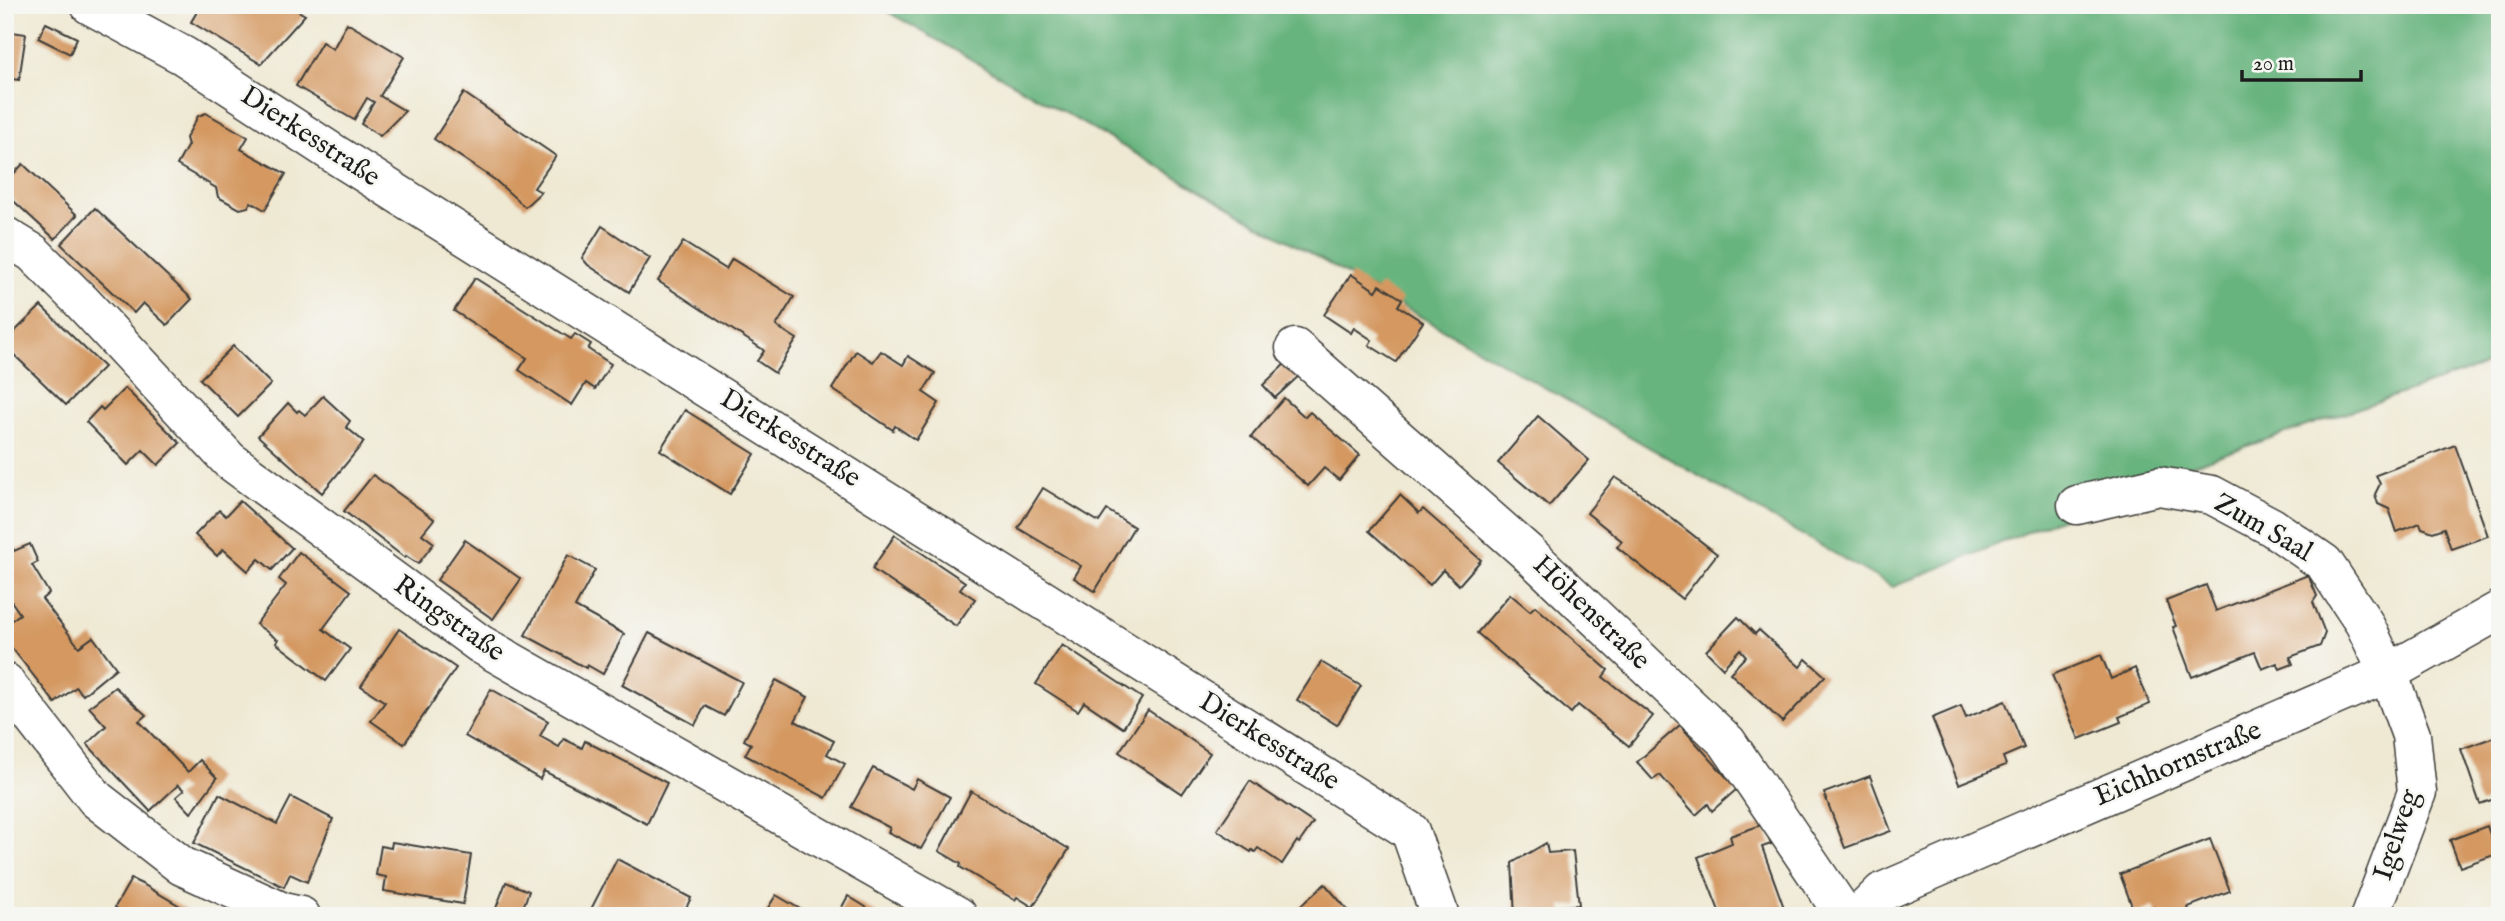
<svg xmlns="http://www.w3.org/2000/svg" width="2505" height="921" viewBox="0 0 2505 921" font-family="'IM FELL English',serif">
	<rect width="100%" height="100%" fill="#f6f6f2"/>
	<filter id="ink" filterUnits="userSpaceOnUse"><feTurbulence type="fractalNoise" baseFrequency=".0143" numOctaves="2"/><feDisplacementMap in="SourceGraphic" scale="14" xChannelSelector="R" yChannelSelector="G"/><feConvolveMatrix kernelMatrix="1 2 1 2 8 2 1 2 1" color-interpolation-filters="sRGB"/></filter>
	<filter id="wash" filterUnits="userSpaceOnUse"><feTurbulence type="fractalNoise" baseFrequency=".00686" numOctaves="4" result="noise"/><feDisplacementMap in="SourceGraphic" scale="28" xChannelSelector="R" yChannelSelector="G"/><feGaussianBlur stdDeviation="1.57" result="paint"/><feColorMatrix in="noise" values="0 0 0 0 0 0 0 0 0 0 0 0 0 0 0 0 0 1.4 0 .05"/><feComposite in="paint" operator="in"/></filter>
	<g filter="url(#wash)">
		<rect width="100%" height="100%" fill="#efe9d3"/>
		<path fill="#67b47e" stroke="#42684d" stroke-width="2" d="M876,5H2500V360L2189,466L1893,587Z"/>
		<g id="blocks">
			<g fill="#d49861">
				<path d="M201,5H259L268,11L272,5H288L305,15L261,64L191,22Z"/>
				<path d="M46,23L77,38L70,54L38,38Z"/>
				<path d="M347,23L404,57L380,96L405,111L380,136L361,124L374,102L367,98L354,120L296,86L322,42L333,49Z"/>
				<path d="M5,31L26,34L19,80L5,78Z"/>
				<path d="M464,93L556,156L534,188L541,192L525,207L495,180L434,139Z"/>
				<path d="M206,113L248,137L241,149L286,174L265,210L251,202L248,207L240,209L218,197L216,188L177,165L188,145L186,138L198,116Z"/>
				<path d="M5,115L13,116L7,163H5Z"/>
				<path d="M23,164L77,215L55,239L5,193V183Z"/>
				<path d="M95,208L192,299L167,325L143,303L134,313L61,244Z"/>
				<path d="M602,226L650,258L629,292L588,265L582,258Z"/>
				<path d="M683,242L726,269L732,259L794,297L776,326L797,339L775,373L757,361L764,351L762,349L658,281Z"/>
				<path d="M1351,274L1376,291L1380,285L1402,299L1398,306L1423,322L1396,362L1369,345L1372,340L1354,328L1351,333L1324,315Z"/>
				<path d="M475,278L571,339L575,334L591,344L588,349L611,364L595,389L586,383L572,405L519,370L527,358L454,311Z"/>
				<path d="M41,306L104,367L66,405L5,346V341Z"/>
				<path d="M233,346L271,384L238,417L200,379Z"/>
				<path d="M856,351L873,362L881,351L903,365L908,356L935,373L923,392L939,403L916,440L895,426L893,430L832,389Z"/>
				<path d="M1289,360L1301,374L1275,398L1263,385Z"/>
				<path d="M125,388L180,443L158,465L143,450L128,465L86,422L100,407L103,410Z"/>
				<path d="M323,396L350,421L346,427L364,442L322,493L258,436L288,403L297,412L299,410L305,415Z"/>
				<path d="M1284,398L1305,417L1310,412L1360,455L1339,480L1324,468L1308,486L1251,437Z"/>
				<path d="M685,410L755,454L730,494L660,450Z"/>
				<path d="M1538,416L1589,460L1549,506L1498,463Z"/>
				<path d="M2455,445L2488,536L2451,549L2444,528L2433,532L2422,528L2420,523L2397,532L2389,509L2378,504L2375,494L2380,484L2376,475Z"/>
				<path d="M373,475L434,519L422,534L434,543L418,564L406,556L405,558L344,511Z"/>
				<path d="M1615,477L1637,491L1717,554L1682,599L1617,547L1622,541L1587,513Z"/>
				<path d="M1043,488L1099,522L1107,510L1134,527L1095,591L1074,578L1081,566L1018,528Z"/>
				<path d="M1400,495L1419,513L1423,509L1481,560L1459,585L1443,570L1430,585L1369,531Z"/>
				<path d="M240,501L292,548L272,570L259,559L248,571L223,549L217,556L195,535L219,510L226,516Z"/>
				<path d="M5,531L14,551L30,544L38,562L32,565L49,593L42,599L79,647L93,637L116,668L83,695L76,687L55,703L5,639V625L20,614L5,592Z"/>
				<path d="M895,535L965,582L960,589L975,599L956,626L872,569Z"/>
				<path d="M465,540L521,579L493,619L437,580Z"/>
				<path d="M299,552L351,591L323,629L350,649L326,681L276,643L278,640L256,624L286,585L279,579Z"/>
				<path d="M568,555L595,570L575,607L624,634L603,674L587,665L586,668L525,635Z"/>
				<path d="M2308,575L2317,596L2313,602L2325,633L2320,646L2290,657L2293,664L2280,669L2277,663L2262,669L2255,652L2192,677L2173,627L2176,626L2166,601L2206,585L2216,611Z"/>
				<path d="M1510,594L1530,611L1535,606L1608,670L1603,677L1653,716L1629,746L1578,705L1571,713L1477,633Z"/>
				<path d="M1738,617L1755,634L1759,630L1800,667L1806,659L1825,676L1782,722L1730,673L1746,656L1740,649L1723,668L1706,651Z"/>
				<path d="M399,629L456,668L404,744L371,721L385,702L361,686Z"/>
				<path d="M649,633L742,682L724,716L705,706L695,725L622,685Z"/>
				<path d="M1062,645L1142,698L1123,728L1084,702L1078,711L1036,684Z"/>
				<path d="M2101,655L2111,679L2135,668L2150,704L2119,717L2121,722L2079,739L2052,675Z"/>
				<path d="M1321,662L1361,686L1337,725L1297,700Z"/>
				<path d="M776,680L808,697L795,721L834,741L827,754L845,764L826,798L745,755L751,744L744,740Z"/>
				<path d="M115,687L146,715L139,721L188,772L200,760L217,778L191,813L176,797L184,790L178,785L150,811L87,744L106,726L89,707Z"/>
				<path d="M491,689L548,721L540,736L559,747L564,739L582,748L585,741L667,783L647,824L544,771L540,779L465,736Z"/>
				<path d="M2005,701L2024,748L2003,757L2006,765L1959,784L1932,718L1961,706L1966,718Z"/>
				<path d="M1148,710L1210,753L1182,794L1119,752Z"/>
				<path d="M1680,725L1737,789L1712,811L1708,804L1696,815L1660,775L1653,780L1637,762Z"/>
				<path d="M2500,735V797L2480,804L2461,749Z"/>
				<path d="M873,768L912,789L917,779L950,797L921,849L888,832L890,828L851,807Z"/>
				<path d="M1870,776L1891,831L1845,848L1824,793Z"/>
				<path d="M1250,781L1313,823L1299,843L1297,841L1282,864L1258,848L1255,852L1252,850L1251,852L1217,830Z"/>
				<path d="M971,791L1069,849L1033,907L1017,897L1015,900L960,867L961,864L939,851Z"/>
				<path d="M219,794L277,824L291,797L333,819L307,882L290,874L284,887L194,843Z"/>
				<path d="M1764,824L1771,844L1762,847L1787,916H1721L1698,857L1732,843L1730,836Z"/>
				<path d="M2487,826L2497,854L2460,867L2450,840Z"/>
				<path d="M2210,839L2230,891L2188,907L2190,914L2186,916H2157L2153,907L2135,914L2120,874Z"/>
				<path d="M392,842L471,855L463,904L384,891L386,877L376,875L381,846L391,848Z"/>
				<path d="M1546,843L1548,853L1573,851L1579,905L1562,906L1563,916H1515L1512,863Z"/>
				<path d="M617,859L691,898L682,916H595L589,913Z"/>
				<path d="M131,879L144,885L197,916H126L115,907Z"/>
				<path d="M506,882L529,891L520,916H493Z"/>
				<path d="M1325,884L1353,916H1289Z"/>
				<path d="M776,895L812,916H763Z"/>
				<path d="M848,896L874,912L881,916H837Z"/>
				<path d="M906,903L928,916H898Z"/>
			</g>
		</g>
	</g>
	<g filter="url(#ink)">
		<use href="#blocks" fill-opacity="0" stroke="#3c3b37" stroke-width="2"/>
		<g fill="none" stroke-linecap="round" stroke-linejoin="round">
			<g stroke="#3c3b37" stroke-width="41">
				<g id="minor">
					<path d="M90,5L184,56L336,155L1410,831L1440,916"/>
					<path d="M5,236L33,253L82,302L229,460L480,644L958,916"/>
					<path d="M1295,348L1528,553L1727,742L1845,916"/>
					<path d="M2077,505L2159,486L2212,495L2272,527L2324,563L2364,623L2388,673L2411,735L2417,792L2370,916"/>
					<path d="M5,682L96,799L182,866L283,912L301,916"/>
					<path d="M1858,916L1882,892L2388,673L2500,610"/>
				</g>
			</g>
			<use href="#minor" stroke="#fff" stroke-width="38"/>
		</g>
	</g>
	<g text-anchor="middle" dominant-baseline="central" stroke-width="5" stroke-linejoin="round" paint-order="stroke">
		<g font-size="28" fill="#1c1c1c" stroke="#f6f6f2">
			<text transform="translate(310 137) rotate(33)">Dierkesstraße</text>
			<text transform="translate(790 439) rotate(32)">Dierkesstraße</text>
			<text transform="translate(2263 528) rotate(30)">Zum Saal</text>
			<text transform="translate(1591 613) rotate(44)">Höhenstraße</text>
			<text transform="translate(449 619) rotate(35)">Ringstraße</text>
			<text transform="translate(1269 742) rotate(32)">Dierkesstraße</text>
			<text transform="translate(2178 764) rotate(-23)">Eichhornstraße</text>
			<text transform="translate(2397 835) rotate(-72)">Igelweg</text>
		</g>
	</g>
	<rect width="2505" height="921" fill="none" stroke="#f6f6f2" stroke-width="28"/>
	<path d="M2242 70v10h119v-10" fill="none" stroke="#1c1c1c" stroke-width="3.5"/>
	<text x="2253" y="70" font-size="21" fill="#1c1c1c" stroke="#f6f6f2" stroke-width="5" paint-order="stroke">20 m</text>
</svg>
